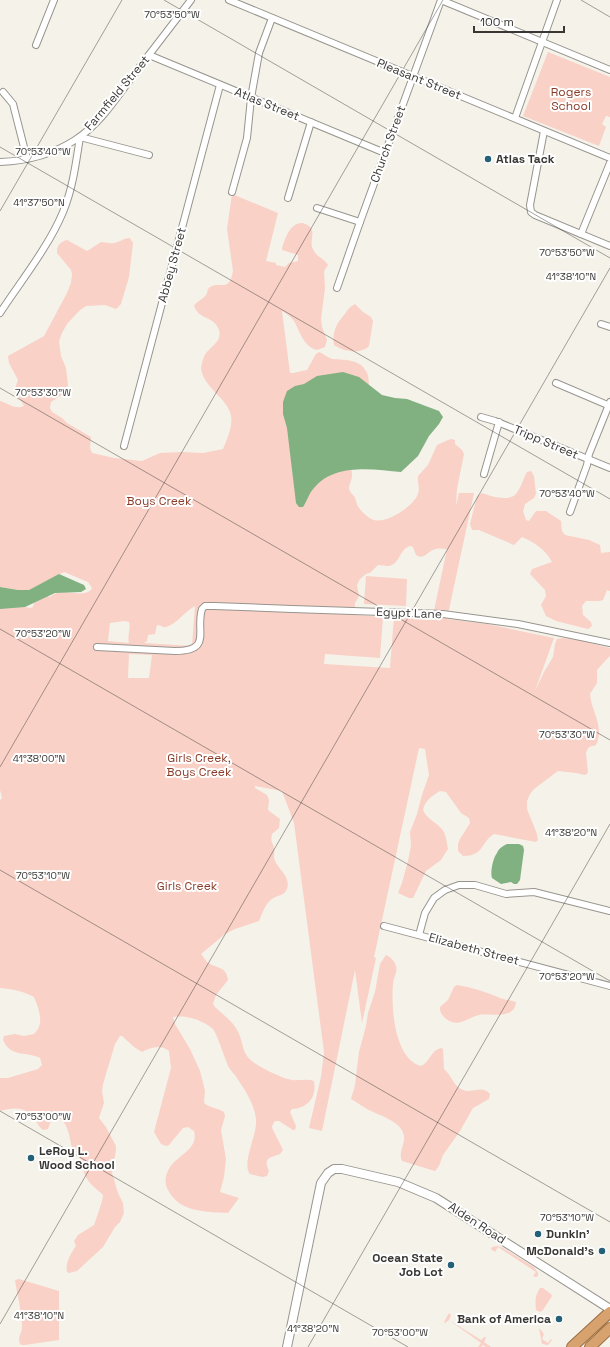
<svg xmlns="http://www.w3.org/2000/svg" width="610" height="1347" viewBox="0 0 610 1347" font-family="'Space Grotesk',sans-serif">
	<rect width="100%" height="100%" fill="#f5f2ea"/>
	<g fill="#f9d1c7" fill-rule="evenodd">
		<path d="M548,52L610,77V117L606,116L602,124L606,127L599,146L523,116Z"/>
		<path d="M232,194L278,213L266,261L276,263V265L285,267L289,263L298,261V255L282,250V248C285,239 290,222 303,223C305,224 309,225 311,228C315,235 309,242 313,249C316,257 324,258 328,265L324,271L325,288L321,319L322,327L327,340L325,347L317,350C304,347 300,332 294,321C291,317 286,313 282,311L290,373H293L307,370L316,354L319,352C324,354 328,358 333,359C345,360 361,359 367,373C375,391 354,438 351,458C350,464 352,470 352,476C352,480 349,484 349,488C349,492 354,495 355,498C356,500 356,502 357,504C358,509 369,519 374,520C386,524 412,507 417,496C421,489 417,483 418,476L428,465L437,445L448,440L451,439L455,440V444L462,450L464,454L457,489L456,506L459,493H474L447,619L487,624L554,638L535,691L544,672L553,657L555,644L557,639L563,638L578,640L610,648V656L604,662L597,670V683L590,694C591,711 605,727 596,745L589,747L586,752L588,773L585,775L576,773L558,771L534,789L530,794L527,801V809L537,834L538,840L536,842L494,834C480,843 484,856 463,856L458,851V844L460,839L470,823L469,818L461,813L446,792L440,791C432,796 425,800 423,810C427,820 439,823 444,832C446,837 447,844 448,849L441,860L426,871L413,898H409L398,893L402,883L408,861L411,846L410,832L417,814L422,795L429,775L425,749L419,748L374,957L376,958L362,1023L355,970L322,1131L309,1128L321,1077L324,1052L294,823L282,791L255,786V788L267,795L269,800L268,810L280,819L279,828L272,834C270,844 273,841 274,849C275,853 273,856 275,861C279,870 291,877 287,889C284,896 277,895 272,899C265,904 262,914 259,921L235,929L225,934L201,954C203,956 205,960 207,962C216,969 226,965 228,980L216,995L213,1004L215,1007C222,1014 234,1022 238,1032C244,1043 241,1053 253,1062C262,1068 281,1078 292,1080C300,1081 307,1078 314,1081C317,1097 308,1108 292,1109L290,1112L296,1126L295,1130H293L279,1121H275C274,1123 272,1125 272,1127C272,1129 281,1145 283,1150L280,1154C269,1158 263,1158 269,1171L267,1176L262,1177L250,1174C241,1163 258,1134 256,1119C254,1102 244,1089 235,1075C232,1072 228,1067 227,1063C224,1056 217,1034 213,1029C203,1020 186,1015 173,1017L175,1024L190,1049L200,1071L205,1091L204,1103C210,1108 218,1108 224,1112L225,1116L221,1130L226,1159L224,1177L220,1192L239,1198L228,1213C206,1212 179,1212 168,1190C164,1183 165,1175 170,1167C178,1155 199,1149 194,1131L188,1127L183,1128L169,1145L166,1146L161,1144L154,1132L171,1068L169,1051C161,1044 151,1047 142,1052L134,1047L122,1036H120L115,1044L103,1084L102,1091L104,1103L99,1118L106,1127L116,1146V1150L112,1173L118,1193L123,1203L124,1213L120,1222L115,1227L103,1247L77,1271L69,1273L67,1272C65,1263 71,1253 76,1246L74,1241L78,1235L94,1225C96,1220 103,1200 103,1195C97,1189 90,1185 86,1177C83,1172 83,1165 81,1160C79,1155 74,1152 72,1147C69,1138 69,1121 57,1118C51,1117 50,1124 48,1129L43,1130C39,1127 38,1124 35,1120C27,1106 14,1107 0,1111V1078H8L38,1069L42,1065L40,1058C26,1051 11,1058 3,1040L4,1036L15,1034L24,1036L34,1034C45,1024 39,1009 34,997C23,991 12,989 0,988V800L2,798L0,790V602L30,608L33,607L34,603L47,596L50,597C62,586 80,599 91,590L92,588L88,582L64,572L29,590H18L0,587V401C9,403 14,410 24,406C23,403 16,395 14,391L18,380L9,363L8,356L44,336L67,293L71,283L72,274L71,270L57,253C57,246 59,242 67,240L87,251L101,242C106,242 110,244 114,243C120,242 124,238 130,238L133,243L129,277L121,304L116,309L105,305L86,306L80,310L67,324L62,333L59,341L61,356L66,368L68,385L65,393L51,402L50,408L52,412L62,418L67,423L91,437L90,448L92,453L114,458L142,461L160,453L182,452L203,453L223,449C227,440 233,426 231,416C229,399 203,388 201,368C202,363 203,357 206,353C213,345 225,339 217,326C211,316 200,320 194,306C197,301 203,299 206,295C208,292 207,289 210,287C221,281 229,293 233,271L227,229ZM410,546L413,547L416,555C424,561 428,550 436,549C440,548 443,549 447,549L432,620L394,617L390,668L324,664L325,654L380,658L383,617L354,615L355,603L359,596L357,585L360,579L366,574L370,573L378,565C382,565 385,566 388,566C400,565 399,549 410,546ZM195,606L192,646L144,643L147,641L148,635L155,634L157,625C160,625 163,628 166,627C178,623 184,612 195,606ZM124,621L129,622C131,629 127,636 129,643L108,641L110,623ZM129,654L152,655L149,678H128Z"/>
		<path d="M355,304L363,312L371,317L373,321L369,346C361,355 342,351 334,345C332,333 336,324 344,315C348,310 349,307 355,304Z"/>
		<path d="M531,471L534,476L536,494L534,498L525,504L524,508L523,511L526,520L529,521L536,511H546L561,521L562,531L565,535L589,540L600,545L601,553L610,552V591L607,590L603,600L600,601H586L582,606L583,615L591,622L592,626L588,629L556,621L546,616L541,605L546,596L545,590L530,574L532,569L552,562C545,549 535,543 522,537L514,545L479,530H472L470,524L477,496L482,493C490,496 509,502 516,494C521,488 523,479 527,472Z"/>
		<path d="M366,576L407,579L406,606L364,604Z"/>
		<path d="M386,955C390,957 395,961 396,966C398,972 393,978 393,984C391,1006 394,1059 421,1066C430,1062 431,1050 441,1048L443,1049L444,1069C452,1076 454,1087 463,1090C472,1094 482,1084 490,1094L489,1099L473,1108L460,1131L443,1155L439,1166L435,1171L402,1161C398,1153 405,1145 404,1136C402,1121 378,1115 367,1109C361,1106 357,1102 351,1099L355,1085L359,1052L366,1026L368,1013L375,992L380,964Z"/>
		<path d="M457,985C471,987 486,992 500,998C505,1000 510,1000 516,1002C515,1020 490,1013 479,1015C466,1018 459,1029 445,1018C441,1014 440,1012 440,1007L448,1000L454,987Z"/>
		<path d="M498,1246L503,1248L534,1267L538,1273V1276L536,1277L533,1276L536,1272L498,1247L495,1252L491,1249L492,1247Z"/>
		<path d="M19,1279L59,1291V1340L25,1345H21C16,1338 22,1334 22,1327C22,1314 17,1293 15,1280Z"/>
		<path d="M540,1288H543L551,1294L552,1296L543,1310L540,1312L536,1310C535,1300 535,1296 540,1288Z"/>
		<path d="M449,1313L451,1315L449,1320L481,1340L484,1337H486L484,1342L491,1347H486L483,1345L481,1347H478L481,1343L449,1320L445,1323L444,1322Z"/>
		<path d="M539,1328L544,1334L542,1339L548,1343L551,1339L552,1340L548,1345L542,1344Z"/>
	</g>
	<g fill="#81b081">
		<path d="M343,372L359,377L382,395L395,398L407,399L439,411L443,417L439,424L429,436L418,456L401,472C373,469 334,463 314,488C309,493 307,501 303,507H299L296,503L287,428L283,414V402L287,391L295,386L304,384L317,376Z"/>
		<path d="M59,574L84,585L86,589L81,592L55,593L25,607L0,609V587L18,590H29Z"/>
		<path d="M507,844H519L523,846L524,850L520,880L517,884H514L511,882L501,884L492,878C490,872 493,858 497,853C499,848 503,846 507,844Z"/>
	</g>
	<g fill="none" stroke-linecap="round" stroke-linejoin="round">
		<g stroke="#98958e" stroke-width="8">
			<g id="minor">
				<path d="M229,0L610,158"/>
				<path d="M441,0L610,70"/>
				<path d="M36,45L54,0"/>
				<path d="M149,55L385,153"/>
				<path d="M3,92L13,104L27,159"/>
				<path d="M515,118L557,0"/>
				<path d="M544,131L530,205L531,212L535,215L610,246"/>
				<path d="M0,162C26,161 52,155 75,140C99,125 115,100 132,77C151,52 171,26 191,0"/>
				<path d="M232,192L247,138L251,98L259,53L272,18"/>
				<path d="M288,198L311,122"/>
				<path d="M317,208L360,222"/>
				<path d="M581,234L610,163"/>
				<path d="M337,288L360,222L441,0"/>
				<path d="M0,313C21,281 49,246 63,212C73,188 76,162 80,137L149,155"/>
				<path d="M601,324L610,327"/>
				<path d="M556,383L610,406"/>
				<path d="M481,417L495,421L610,468"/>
				<path d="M124,446L220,85"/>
				<path d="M484,474L499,422"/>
				<path d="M570,512L587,465L589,454L610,402"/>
				<path d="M97,647L175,651C213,651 195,631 202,609L205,606H214L292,609L443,614L518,624L610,643"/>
				<path d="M384,926L610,986"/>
				<path d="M419,935L425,913L434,898L445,890L459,885H475L506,894L534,892L610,911"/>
			</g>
		</g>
		<g stroke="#98958e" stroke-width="10">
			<path id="tertiary" d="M287,1347L321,1183L328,1173L334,1169H342L398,1182L436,1198L610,1309"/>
		</g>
		<g stroke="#996d42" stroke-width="12">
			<g id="trunk">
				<path d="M572,1347L610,1312"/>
				<path d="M590,1347L610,1328"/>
			</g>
		</g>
		<use href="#minor" stroke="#fff" stroke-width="6"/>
		<use href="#tertiary" stroke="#fff" stroke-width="8"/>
		<use href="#trunk" stroke="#d7a26e" stroke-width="10"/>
	</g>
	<path fill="none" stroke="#383734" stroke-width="1" stroke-opacity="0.45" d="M164,0L610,258M581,0L610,17M0,147L610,499M0,211L122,0M0,388L610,740M0,629L610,981M0,767L443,0M0,870L610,1222M0,1111L408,1347M0,1324L610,268M308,1347L610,824"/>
	<g fill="#246178" stroke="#fff" stroke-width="1.5">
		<circle cx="488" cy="159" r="4"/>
		<circle cx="31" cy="1158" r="4"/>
		<circle cx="538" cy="1234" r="4"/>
		<circle cx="602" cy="1251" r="4"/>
		<circle cx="451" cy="1265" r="4"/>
		<circle cx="559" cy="1319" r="4"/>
	</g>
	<g text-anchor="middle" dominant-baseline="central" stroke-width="4" stroke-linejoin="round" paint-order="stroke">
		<g font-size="12" fill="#383734" stroke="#fff">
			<text transform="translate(419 79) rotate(22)">Pleasant Street</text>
			<text transform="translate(117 93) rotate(-50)">Farmfield Street</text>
			<text transform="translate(267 104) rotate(22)">Atlas Street</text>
			<text transform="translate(388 144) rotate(-70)">Church Street</text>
			<text transform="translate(172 265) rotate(-75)">Abbey Street</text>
			<text transform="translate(546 442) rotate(23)">Tripp Street</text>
			<text transform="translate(409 613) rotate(2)">Egypt Lane</text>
			<text transform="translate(474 949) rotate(15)">Elizabeth Street</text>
			<text transform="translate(477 1223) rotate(33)">Alden Road</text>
		</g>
		<g font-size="12" fill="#8b3c29" stroke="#fff">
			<text x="571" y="92">Rogers<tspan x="571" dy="14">School</tspan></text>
			<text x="159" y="501">Boys Creek</text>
			<text x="199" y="758">Girls Creek,<tspan x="199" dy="14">Boys Creek</tspan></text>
			<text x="187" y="886">Girls Creek</text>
		</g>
		<g font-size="12" font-weight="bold" fill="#383734" stroke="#fff" text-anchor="start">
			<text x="496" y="159">Atlas Tack</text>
			<text x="39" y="1151">LeRoy L.<tspan x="39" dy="14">Wood School</tspan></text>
			<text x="546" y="1234">Dunkin'</text>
			<text x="594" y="1251" text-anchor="end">McDonald's</text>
			<text x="443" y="1258" text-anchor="end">Ocean State<tspan x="443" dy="14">Job Lot</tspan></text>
			<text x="551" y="1319" text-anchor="end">Bank of America</text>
		</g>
	</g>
	<g font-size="10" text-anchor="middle" fill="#383734" stroke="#fff" stroke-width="4" stroke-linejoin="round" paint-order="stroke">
		<text x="172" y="18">70°53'50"W</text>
		<text x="43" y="155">70°53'40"W</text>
		<text x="39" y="206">41°37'50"N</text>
		<text x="567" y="256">70°53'50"W</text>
		<text x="571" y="280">41°38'10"N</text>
		<text x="43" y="396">70°53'30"W</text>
		<text x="567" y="497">70°53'40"W</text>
		<text x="43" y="637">70°53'20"W</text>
		<text x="567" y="738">70°53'30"W</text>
		<text x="39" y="762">41°38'00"N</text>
		<text x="571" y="836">41°38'20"N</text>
		<text x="43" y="879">70°53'10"W</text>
		<text x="567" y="980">70°53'20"W</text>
		<text x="43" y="1120">70°53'00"W</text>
		<text x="567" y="1221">70°53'10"W</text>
		<text x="39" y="1319">41°38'10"N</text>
		<text x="313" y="1332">41°38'20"N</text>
		<text x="400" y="1336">70°53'00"W</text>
	</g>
	<path d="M474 26v6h90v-6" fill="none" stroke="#383734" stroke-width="2"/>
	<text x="480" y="26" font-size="12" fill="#383734" stroke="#ffffff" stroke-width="3" paint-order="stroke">100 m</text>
</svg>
